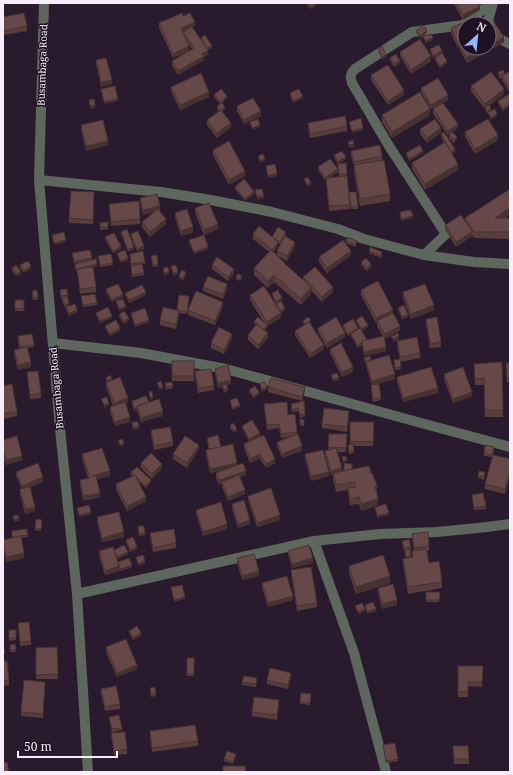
<svg xmlns="http://www.w3.org/2000/svg" width="513" height="775" viewBox="0 0 513 775" font-family="'Noto Serif',serif">
	<rect width="100%" height="100%" fill="#291a2d"/>
	<g fill="none" stroke-linecap="round" stroke-linejoin="round">
		<g stroke="#5d675e" stroke-width="10">
			<path d="M44,3L39,180L60,429L77,594L88,772"/>
			<path d="M493,3L488,21L496,37L510,44"/>
			<path d="M39,180L161,192L211,200L272,212L338,229L364,239L424,255L474,262L510,264"/>
			<path d="M446,234L389,146L352,83C350,77 350,74 355,69L412,32L463,25L491,3"/>
			<path d="M424,255L446,234L451,231"/>
			<path d="M53,343L141,353L226,369L410,420L510,447"/>
			<path d="M314,541L354,653L386,772"/>
			<path d="M77,594L314,541L380,534L437,532L487,527L510,524"/>
		</g>
	</g>
	<g fill="#573e3d" fill-rule="evenodd">
		<path d="M307,3H318V4L311,9L307,5Z"/>
		<path d="M454,3H478L480,10L463,20L454,4Z"/>
		<path d="M183,16L195,26L192,27L201,40V38L212,48L208,50V54L204,57V60L178,75L172,65V61L188,52L173,58L159,28V23ZM187,42L192,49L189,51Z"/>
		<path d="M3,17L27,26V31L3,35Z"/>
		<path d="M451,28L465,48L504,42L467,63L460,50V47L458,48L451,33Z"/>
		<path d="M416,31L427,32L421,38L416,33Z"/>
		<path d="M378,48L386,57L382,59L378,51Z"/>
		<path d="M430,49L442,53L447,63L440,68L435,60V58L442,54L433,58L430,51Z"/>
		<path d="M400,52L431,61L411,74L400,56Z"/>
		<path d="M390,58L400,63L394,67L390,60Z"/>
		<path d="M96,60L112,84L101,87L96,64Z"/>
		<path d="M510,71V93L502,80V78L500,79L498,74V72L504,74Z"/>
		<path d="M371,75L404,95L388,105L371,80Z"/>
		<path d="M471,86L504,94L489,105L491,110L497,116L491,119L488,114V113H487L485,110V108V109L471,91Z"/>
		<path d="M171,87L209,97L180,110L171,91Z"/>
		<path d="M421,88L448,100L431,109L421,92Z"/>
		<path d="M290,93L303,98L293,103L290,95Z"/>
		<path d="M214,95L227,98L222,103L225,109L222,111L231,127L217,138L207,125V120L219,112L217,109V106L220,104L214,97Z"/>
		<path d="M510,95V106L503,111L498,103V101Z"/>
		<path d="M237,106L261,116L244,124L237,111Z"/>
		<path d="M433,109L458,128L448,135L433,114Z"/>
		<path d="M382,115H430L392,138L382,122Z"/>
		<path d="M308,123L347,126V131L310,138L308,128Z"/>
		<path d="M81,125L108,145L86,151L81,130Z"/>
		<path d="M420,129L441,133L427,143L420,134Z"/>
		<path d="M465,132L498,140L475,154L465,137Z"/>
		<path d="M441,134L455,152L452,153L458,170L425,190L412,169V163L444,143L441,136Z"/>
		<path d="M449,135L457,139L454,143L449,138Z"/>
		<path d="M213,150L245,176L229,185L213,155Z"/>
		<path d="M351,151L382,156V161L390,194V201L360,206L354,172V166L351,155Z"/>
		<path d="M406,153H423L409,161L406,155Z"/>
		<path d="M334,155L346,159L338,164L334,157Z"/>
		<path d="M346,163L347,176L339,177L338,164Z"/>
		<path d="M318,167L338,172L329,178L350,205V209L329,211L326,179L325,180L318,170Z"/>
		<path d="M235,187L254,194L245,201L235,189Z"/>
		<path d="M349,192H356L358,209H351Z"/>
		<path d="M94,197L93,224L69,223V218Z"/>
		<path d="M140,198L160,211L166,224L150,237L142,227V222L155,212L143,215L140,202Z"/>
		<path d="M109,204L140,219V224L111,226Z"/>
		<path d="M195,208L218,229L204,235L195,213Z"/>
		<path d="M175,213L193,232L181,236L175,217Z"/>
		<path d="M510,214L505,218H510V239L474,238L472,235V236L456,247L445,230V225L465,222V218Z"/>
		<path d="M108,222V229L100,230V223Z"/>
		<path d="M121,232L134,249L128,252L121,234Z"/>
		<path d="M131,234L144,249L137,251L131,237Z"/>
		<path d="M253,234L272,237L286,234L285,236L295,246L287,261L277,255L285,265L303,281V277L333,292L322,302L311,290V294L301,305L274,282L268,288L254,275V268L269,252L253,239ZM278,243L280,244L277,251V255L274,252L278,246Z"/>
		<path d="M105,237L121,249L113,253L105,239Z"/>
		<path d="M189,240L208,249L194,254L189,242Z"/>
		<path d="M346,241L357,243L355,247L346,243Z"/>
		<path d="M369,251L382,254L381,258L369,253Z"/>
		<path d="M72,253L92,258V260L97,266L93,267L96,287V292L80,294L77,271L76,272L75,264L89,260L74,263Z"/>
		<path d="M130,254L145,262V264H142L144,275L132,277L131,268V266Z"/>
		<path d="M351,255L327,273L319,262V257Z"/>
		<path d="M98,256L113,263V265L100,267Z"/>
		<path d="M151,256L158,264V266L153,267Z"/>
		<path d="M361,262L371,267L367,271L361,265Z"/>
		<path d="M20,265L31,268L24,273L20,268Z"/>
		<path d="M212,265L234,273L228,281L212,269Z"/>
		<path d="M12,268L21,274L16,276L12,271Z"/>
		<path d="M186,275L183,280L179,278V276Z"/>
		<path d="M236,277L242,278L240,281L236,279Z"/>
		<path d="M203,287L227,289L223,299L203,291Z"/>
		<path d="M106,289L123,297L112,302L106,292Z"/>
		<path d="M60,290L68,295V297H67L69,306L77,312L69,316L66,309V307L65,308L62,301V298H63H61Z"/>
		<path d="M361,290L393,313L400,330L385,339L384,337L386,351L364,356L362,345L358,348L351,336V334L356,331L348,336L343,328V325L358,330L367,340L383,336L377,326V322L376,323L361,295Z"/>
		<path d="M32,291L38,297V299L33,300Z"/>
		<path d="M403,292L434,310L411,319L403,297Z"/>
		<path d="M125,293L146,295L129,303L125,295Z"/>
		<path d="M272,293L282,300L276,304L272,295Z"/>
		<path d="M250,295L276,305L285,310L281,313V318L267,326V328L264,330L268,338L258,349L248,340V335L256,325L254,323V321L266,326L250,300Z"/>
		<path d="M81,296L97,303V305L83,307Z"/>
		<path d="M189,299L187,314L179,313V316L176,329L160,325V320L177,311Z"/>
		<rect x="15" y="300" width="9" height="11"/>
		<path d="M223,306L215,325L188,315V310Z"/>
		<path d="M398,308L408,317L402,319L398,310Z"/>
		<path d="M96,313L112,318L100,323L96,315Z"/>
		<path d="M131,313L149,322L135,327L131,315Z"/>
		<path d="M119,315L129,320L124,324L119,317Z"/>
		<path d="M426,319L441,342V347L430,348L426,324Z"/>
		<path d="M356,320L368,327L362,331L356,322Z"/>
		<path d="M303,321L311,322H310L324,349L310,358L295,335V331L304,325L303,323Z"/>
		<path d="M105,326L120,331L110,336L105,328Z"/>
		<path d="M318,328L345,337L327,348L318,332Z"/>
		<path d="M18,336L34,345V347L27,348L31,367L18,370L14,354V350L19,349Z"/>
		<path d="M232,338L224,354L211,348V343Z"/>
		<path d="M397,341L420,353V358L400,362L397,345Z"/>
		<path d="M330,349L353,372L342,377L330,353Z"/>
		<path d="M364,358L371,360L395,379L374,385L381,398V400L373,402L371,388V385H372L366,366V364L364,360Z"/>
		<path d="M394,360L401,367V369L395,370Z"/>
		<rect x="172" y="361" width="22" height="20"/>
		<path d="M502,362L503,417H485L484,385H475L474,364Z"/>
		<path d="M506,363H510V382H507Z"/>
		<path d="M215,369L231,384L227,385L228,391L224,392L222,387L218,388L215,373Z"/>
		<path d="M195,371L214,386V390L198,393L195,376Z"/>
		<path d="M27,372L41,393V398L30,399Z"/>
		<path d="M444,374L472,396L453,403L444,379Z"/>
		<path d="M397,377L438,393L403,402L397,382Z"/>
		<path d="M106,378L112,380L128,402L126,403L130,422L115,426L110,412V407L113,406L106,387V383L107,382L106,380Z"/>
		<path d="M165,383L173,386V388L166,390Z"/>
		<path d="M3,386L17,412V416L3,419Z"/>
		<path d="M268,387L305,391L302,401L268,392Z"/>
		<path d="M249,390L259,394L254,398L249,392Z"/>
		<path d="M132,401L149,402L163,416L141,422L137,410L134,411L132,404Z"/>
		<path d="M304,401L305,416L300,418L298,411L292,412L291,404Z"/>
		<path d="M264,404L288,415L297,432V434L302,451L282,458L277,446V442L290,437L281,438L279,428L267,430Z"/>
		<path d="M349,416L347,432L322,428V424Z"/>
		<path d="M300,419L304,420V426H300Z"/>
		<path d="M132,422L139,426V428L133,429Z"/>
		<path d="M350,422H374L373,446H353L354,453L349,454L348,445H350Z"/>
		<path d="M230,426L237,431L234,433L230,428Z"/>
		<path d="M242,426L260,436L251,440L275,463L266,468L260,459L250,463L244,448V444L249,441L242,428Z"/>
		<path d="M151,430L173,442V446L154,450L151,435Z"/>
		<path d="M329,434H347L346,452H337L342,471L352,469L371,474L377,491L378,505L361,511L359,504L350,505L348,494V490L336,492L333,479V475H331L325,456V451L328,450Z"/>
		<path d="M207,438L221,447L246,475L240,477L245,494L228,501L222,487V484L219,485L216,478V473L226,470L210,473L206,455V450H209Z"/>
		<path d="M3,440L22,460L6,465L3,456Z"/>
		<path d="M199,449L187,468L173,459V454Z"/>
		<path d="M494,449L493,455L510,459V476L505,494L485,489V484L492,457L484,456V453Z"/>
		<path d="M82,454L110,476L97,479L100,497L83,501L80,484V480L88,478L82,458Z"/>
		<path d="M305,454L329,476L311,481L305,459Z"/>
		<path d="M342,457L347,459V461L343,462Z"/>
		<path d="M141,463L162,468L152,479L141,468Z"/>
		<path d="M16,472L43,482L30,487L35,511L25,514L20,494V489H22L16,476Z"/>
		<path d="M131,472L151,482L146,488L137,480L146,501L127,511L116,489V484L133,476L131,475Z"/>
		<path d="M485,474L484,480L478,478V476Z"/>
		<path d="M472,495L486,506V509L474,510Z"/>
		<path d="M248,496L280,520L257,527L248,500Z"/>
		<path d="M232,504L250,524L238,528L232,509Z"/>
		<path d="M196,510L227,529L203,536L196,514Z"/>
		<path d="M97,517L124,537L102,542L97,522Z"/>
		<path d="M42,522L41,531L35,530V528Z"/>
		<path d="M138,526L145,533V535L139,536Z"/>
		<path d="M27,529L28,537L21,538L24,558L6,562L3,548V540L12,538V531Z"/>
		<path d="M150,533L176,543V548L153,552L150,538Z"/>
		<path d="M412,534L429,546V551H427L429,563L442,582V588L408,594L403,565V559L406,558L405,550L404,551L402,541L411,547V549L410,550L411,557H412V551H414Z"/>
		<path d="M126,540L137,549L130,552L126,542Z"/>
		<path d="M114,550L128,554L117,559L118,562L132,567L120,571L119,569V571L105,575L99,556V551Z"/>
		<path d="M288,551L313,563L292,568L288,555Z"/>
		<path d="M237,558L259,576L242,580L237,563Z"/>
		<path d="M349,566L390,583L356,594L349,573Z"/>
		<path d="M291,570L317,603V607L297,611L291,575Z"/>
		<path d="M262,583L293,600L268,607L262,588Z"/>
		<path d="M378,588L397,605L382,609L378,593Z"/>
		<path d="M426,592H440L439,602H426Z"/>
		<path d="M18,623L31,641V645L20,646Z"/>
		<path d="M9,630H16V640L9,641Z"/>
		<path d="M129,631L141,635L133,640L129,633Z"/>
		<path d="M15,644L16,652H10V645Z"/>
		<path d="M57,647L58,679H36V648Z"/>
		<path d="M106,647L137,669L117,677L106,652Z"/>
		<rect x="187" y="658" width="7" height="18"/>
		<path d="M3,661L9,680V685L3,686Z"/>
		<path d="M458,666H483L482,687L468,686V697H458Z"/>
		<path d="M291,678L288,689L267,684V680Z"/>
		<path d="M257,680L256,687L242,685V682Z"/>
		<path d="M45,687L43,718L21,716V712Z"/>
		<path d="M150,688L156,694V696L151,697Z"/>
		<path d="M101,689L120,704V709L105,711L101,694Z"/>
		<path d="M301,693L311,694L310,705L300,704Z"/>
		<path d="M279,705L277,720L252,716V712Z"/>
		<path d="M109,717L122,728V730L112,732Z"/>
		<path d="M150,731L198,741V746L152,752L150,736Z"/>
		<path d="M111,733L127,749V754L114,755Z"/>
		<path d="M383,745L398,759V761L386,763Z"/>
		<path d="M453,746L469,759V764H454Z"/>
		<path d="M236,756L233,764L224,761V759Z"/>
	</g>
	<g fill="#473232">
		<path d="M316,3H318V4L311,9V7Z"/>
		<path d="M480,6V10L463,20V15Z"/>
		<path d="M195,22V26L181,33V28Z"/>
		<path d="M427,30V32L421,38V36Z"/>
		<path d="M504,37V42L467,63V58L485,48H489V46Z"/>
		<path d="M433,38V40L425,43V41Z"/>
		<path d="M465,40V45L458,48V43Z"/>
		<path d="M189,46V51L173,58V54Z"/>
		<path d="M212,46V48L208,50V54L204,57V60L178,75V71L202,54L207,48Z"/>
		<path d="M442,51V53L433,58V56Z"/>
		<path d="M386,55V57L382,59V57Z"/>
		<path d="M431,56V61L411,74V70Z"/>
		<path d="M400,61V63L394,67V64Z"/>
		<path d="M447,61V63L440,68V66Z"/>
		<path d="M112,80V84L101,87V82Z"/>
		<path d="M504,89V94L485,109V104Z"/>
		<path d="M404,90V95L388,105V101Z"/>
		<path d="M209,92V97L180,110V105Z"/>
		<path d="M448,95V100L431,109V105Z"/>
		<path d="M227,96V98L221,104V102Z"/>
		<path d="M303,96V98L293,103V101Z"/>
		<path d="M118,99V101L104,104V102Z"/>
		<path d="M510,104V106L503,111V108Z"/>
		<path d="M95,105V108L90,109V106Z"/>
		<path d="M225,107V109L220,113V111Z"/>
		<path d="M430,109V115L392,138V132Z"/>
		<path d="M261,111V116L244,124V120Z"/>
		<path d="M497,114V116L491,119V117Z"/>
		<path d="M231,123V127L217,138V133Z"/>
		<path d="M458,124V128L448,135V131Z"/>
		<path d="M260,125V127L252,130V128Z"/>
		<path d="M363,128V130L352,133V131Z"/>
		<path d="M441,128V133L427,143V138Z"/>
		<path d="M498,135V140L475,154V149Z"/>
		<path d="M457,137V139L454,143V140Z"/>
		<path d="M108,141V145L86,151V146Z"/>
		<path d="M354,144V147L349,148V145Z"/>
		<path d="M455,149V152L451,154V152Z"/>
		<path d="M423,151V153L409,161V159Z"/>
		<path d="M346,157V159L338,164V161Z"/>
		<path d="M265,159V161L260,163V161Z"/>
		<path d="M458,164V170L425,190V184Z"/>
		<path d="M338,169V172L325,180V178Z"/>
		<path d="M245,171V176L229,185V180Z"/>
		<path d="M277,173V176L268,178V176Z"/>
		<path d="M311,183V185L307,187V185Z"/>
		<path d="M254,191V194L245,201V199Z"/>
		<path d="M264,196V198L257,200V197Z"/>
		<path d="M160,206V211L143,215V210Z"/>
		<path d="M510,208V214L495,224V218Z"/>
		<path d="M413,216V218L401,221V219Z"/>
		<path d="M166,219V224L150,237V232Z"/>
		<path d="M218,224V229L204,235V230Z"/>
		<path d="M193,227V232L181,236V231Z"/>
		<path d="M472,232V236L456,247V242Z"/>
		<path d="M66,240V242L54,245V243Z"/>
		<path d="M278,242V246L272,254V250Z"/>
		<path d="M295,242V246L287,261V256Z"/>
		<path d="M121,246V249L113,253V251Z"/>
		<path d="M144,246V249L137,251V249Z"/>
		<path d="M134,247V249L128,252V250Z"/>
		<path d="M208,247V249L194,254V252Z"/>
		<path d="M351,251V255L327,273V268Z"/>
		<path d="M128,258V261L120,263V261Z"/>
		<path d="M97,264V266L77,271V269Z"/>
		<path d="M371,264V267L367,271V268Z"/>
		<path d="M31,266V268L24,273V271Z"/>
		<path d="M234,269V273L228,281V277Z"/>
		<path d="M21,271V274L16,276V274Z"/>
		<path d="M169,272V274L164,275V273Z"/>
		<path d="M178,272V274L173,276V273Z"/>
		<path d="M186,272V275L183,280V278Z"/>
		<path d="M274,275V282L268,288V281Z"/>
		<path d="M227,284V289L223,299V295Z"/>
		<path d="M311,287V294L301,305V299Z"/>
		<path d="M333,287V292L322,302V297Z"/>
		<path d="M146,292V295L129,303V300Z"/>
		<path d="M123,294V297L112,302V300Z"/>
		<path d="M282,298V300L276,304V301Z"/>
		<path d="M223,302V306L215,325V321Z"/>
		<path d="M69,303V306L65,308V305Z"/>
		<path d="M434,305V310L411,319V314Z"/>
		<path d="M126,306V308L119,311V309Z"/>
		<path d="M285,308V310L280,313V311Z"/>
		<path d="M77,310V312L69,316V313Z"/>
		<path d="M393,310V314L376,323V318Z"/>
		<path d="M179,311V316L176,329V325Z"/>
		<path d="M281,313V318L267,326V322Z"/>
		<path d="M408,315V317L402,319V317Z"/>
		<path d="M112,316V318L100,323V321Z"/>
		<path d="M129,318V320L124,324V321Z"/>
		<path d="M149,320V322L135,327V325Z"/>
		<path d="M368,325V327L362,331V329Z"/>
		<path d="M400,326V330L385,339V334Z"/>
		<path d="M120,328V331L110,336V334Z"/>
		<path d="M358,328V330L348,336V334Z"/>
		<path d="M268,333V338L258,349V345Z"/>
		<path d="M345,333V337L327,348V343Z"/>
		<path d="M232,334V338L224,354V350Z"/>
		<path d="M399,336V339L393,342V339Z"/>
		<path d="M362,343V345L358,348V345Z"/>
		<path d="M324,345V349L310,358V354Z"/>
		<path d="M386,347V351L364,356V352Z"/>
		<path d="M31,362V367L18,370V365Z"/>
		<path d="M353,367V372L342,377V372Z"/>
		<path d="M395,374V379L372,385V381Z"/>
		<path d="M339,377V380L333,382V380Z"/>
		<path d="M231,380V384L218,388V383Z"/>
		<path d="M163,387V389L159,390V388Z"/>
		<path d="M305,387V391L302,401V397Z"/>
		<path d="M267,388V390L261,392V389Z"/>
		<path d="M438,388V393L403,402V398Z"/>
		<path d="M228,389V391L224,392V390Z"/>
		<path d="M259,392V394L254,398V396Z"/>
		<path d="M472,392V396L453,403V399Z"/>
		<path d="M153,397V399L150,400V398Z"/>
		<path d="M128,398V402L114,408V403Z"/>
		<path d="M109,403V405L104,408V405Z"/>
		<path d="M240,405V407L232,410V408Z"/>
		<path d="M137,408V410L134,411V409Z"/>
		<path d="M163,411V416L141,422V418Z"/>
		<path d="M349,411V416L347,432V427Z"/>
		<path d="M130,417V422L115,426V422Z"/>
		<path d="M237,428V431L234,433V431Z"/>
		<path d="M260,433V436L249,441V439Z"/>
		<path d="M124,443V445L120,447V445Z"/>
		<path d="M199,445V449L187,468V463Z"/>
		<path d="M302,446V451L282,458V454Z"/>
		<path d="M260,454V459L250,463V459Z"/>
		<path d="M22,456V460L6,465V460Z"/>
		<path d="M275,459V463L266,468V464Z"/>
		<path d="M237,463V467L210,473V469Z"/>
		<path d="M162,464V468L152,479V474Z"/>
		<path d="M342,468V473H333V475H331V471Z"/>
		<path d="M110,471V476L92,481V476Z"/>
		<path d="M246,471V475L222,484V482V484L219,485V480Z"/>
		<path d="M329,472V476L311,481V476Z"/>
		<path d="M510,472V476L505,494V489Z"/>
		<path d="M43,477V482L22,490V486Z"/>
		<path d="M151,480V482L146,488V486Z"/>
		<path d="M377,485V491L375,492V486Z"/>
		<path d="M245,490V494L228,501V497Z"/>
		<path d="M100,493V497L83,501V496Z"/>
		<path d="M146,497V501L127,511V506Z"/>
		<path d="M378,499V505L361,511V504Z"/>
		<path d="M35,507V511L25,514V509Z"/>
		<path d="M91,512V514L79,517V515Z"/>
		<path d="M389,513V515L377,518V516Z"/>
		<path d="M280,515V520L257,527V523Z"/>
		<path d="M19,518V521L14,522V520Z"/>
		<path d="M250,520V524L238,528V524Z"/>
		<path d="M227,524V529L203,536V532Z"/>
		<path d="M124,532V537L102,542V538Z"/>
		<path d="M137,547V549L130,552V550Z"/>
		<path d="M128,552V554L117,559V557Z"/>
		<path d="M24,553V558L6,562V557Z"/>
		<path d="M313,558V563L292,568V564Z"/>
		<path d="M145,561V564L138,566V564Z"/>
		<path d="M132,565V567L120,571V569Z"/>
		<path d="M119,566V571L105,575V571Z"/>
		<path d="M259,571V576L242,580V576Z"/>
		<path d="M390,576V583L356,594V587Z"/>
		<path d="M293,596V600L268,607V603Z"/>
		<path d="M185,597V599L174,602V600Z"/>
		<path d="M397,600V605L382,609V604Z"/>
		<path d="M365,609V611L358,614V612Z"/>
		<path d="M376,609V612L367,614V612Z"/>
		<path d="M141,633V635L133,640V637Z"/>
		<path d="M137,665V669L117,677V673Z"/>
		<path d="M291,673V678L288,689V685Z"/>
	</g>
	<g fill="#654847" stroke="#473232">
		<path d="M308,3H316L311,7Z"/>
		<path d="M456,3H478L480,6L463,15Z"/>
		<path d="M24,13L27,26L3,31V17Z"/>
		<path d="M182,13L183,16L190,13L195,22L181,28L189,46L173,54L159,23Z"/>
		<path d="M469,20L471,24H465V40L458,43L451,28Z"/>
		<path d="M423,25L427,30L421,36L416,31Z"/>
		<path d="M496,25L504,37L489,46V29Z"/>
		<path d="M192,27L208,50L202,54L204,56L178,71L172,61L194,48L183,32Z"/>
		<path d="M431,34L433,38L425,41L423,36Z"/>
		<path d="M205,35L212,46L207,48L201,38Z"/>
		<path d="M420,39L431,56L411,70L400,52Z"/>
		<path d="M465,43V48H485L467,58L460,46Z"/>
		<path d="M439,45L442,51L433,56L430,49Z"/>
		<path d="M382,46L386,55L382,57L378,48Z"/>
		<path d="M442,53L447,61L440,66L435,58Z"/>
		<path d="M396,54L400,61L394,64L390,58Z"/>
		<path d="M106,58L112,80L101,82L96,60Z"/>
		<path d="M388,65L404,90L388,101L371,75Z"/>
		<path d="M503,70L504,74L500,76L498,72Z"/>
		<path d="M510,71V89L502,76Z"/>
		<path d="M491,72L504,89L485,104L471,86Z"/>
		<path d="M201,73L209,92L180,105L171,87Z"/>
		<path d="M438,78L448,95L431,105L421,88Z"/>
		<path d="M115,86L118,99L104,102L101,89Z"/>
		<path d="M221,89L227,96L221,102L214,95Z"/>
		<path d="M299,89L303,96L293,101L290,93Z"/>
		<path d="M420,92L430,109L392,132L382,115Z"/>
		<path d="M509,94L510,95V104L503,108L498,101Z"/>
		<path d="M253,98L261,111L244,120L237,106Z"/>
		<path d="M94,99L95,105L90,106L89,100Z"/>
		<path d="M222,103L225,107L220,111L217,106Z"/>
		<path d="M443,103L458,124L448,131L433,109Z"/>
		<path d="M489,105L491,108L487,111L485,107Z"/>
		<path d="M495,109L497,114L491,117L488,112Z"/>
		<path d="M221,110L231,123L217,133L207,120Z"/>
		<path d="M345,116L347,126L310,134L308,123Z"/>
		<path d="M361,118L363,128L352,131L349,122Z"/>
		<path d="M258,119L260,125L252,128L250,122Z"/>
		<path d="M435,119L441,128L427,138L420,129Z"/>
		<path d="M488,119L498,135L475,149L465,132Z"/>
		<path d="M103,120L108,141L86,146L81,125Z"/>
		<path d="M444,132L455,149L451,152L441,134Z"/>
		<path d="M452,132L457,137L454,140L449,135Z"/>
		<path d="M353,140L354,144L349,145L348,142Z"/>
		<path d="M229,141L245,171L229,180L213,150Z"/>
		<path d="M445,142L458,164L425,184L412,163Z"/>
		<path d="M380,145L382,156L354,162L351,151Z"/>
		<path d="M420,145L423,151L409,159L406,153Z"/>
		<path d="M342,151L346,157L338,161L334,155Z"/>
		<path d="M263,154L265,159L260,161L258,156Z"/>
		<path d="M330,159L338,169L325,178L318,167Z"/>
		<path d="M384,160L390,194L360,199L354,165Z"/>
		<path d="M346,163L347,174H339L338,164Z"/>
		<path d="M275,164L277,173L268,176L266,166Z"/>
		<path d="M347,176L350,205L329,206L326,178Z"/>
		<path d="M308,177L311,183L307,185L304,179Z"/>
		<path d="M244,179L254,191L245,199L235,187Z"/>
		<path d="M262,189L264,196L257,197L255,190Z"/>
		<path d="M510,189V208L495,218H510V232H474L465,218Z"/>
		<path d="M71,191L94,192L93,220L69,218Z"/>
		<path d="M349,192H356L358,206L351,207Z"/>
		<path d="M157,194L160,206L143,210L140,198Z"/>
		<path d="M139,201L140,219L111,222L109,204Z"/>
		<path d="M209,203L218,224L204,230L195,208Z"/>
		<path d="M158,209L166,219L150,232L142,222Z"/>
		<path d="M187,209L193,227L181,231L175,213Z"/>
		<path d="M411,210L413,216L401,219L400,212Z"/>
		<path d="M461,215L472,232L456,242L445,225Z"/>
		<path d="M108,222V227H100V223Z"/>
		<path d="M259,226L278,242L272,250L253,234Z"/>
		<path d="M278,227L286,232L280,242L272,237Z"/>
		<path d="M127,229L134,247L128,250L121,232Z"/>
		<path d="M138,231L144,246L137,249L131,234Z"/>
		<path d="M64,232L66,240L54,243L52,235Z"/>
		<path d="M114,233L121,246L113,251L105,237Z"/>
		<path d="M204,235L208,247L194,252L189,240Z"/>
		<path d="M285,236L295,242L287,256L277,251Z"/>
		<path d="M347,237L357,241L355,245L346,241Z"/>
		<path d="M343,240L351,251L327,268L319,257Z"/>
		<path d="M370,247L382,252L381,256L369,251Z"/>
		<path d="M90,250L92,258L74,261L72,253Z"/>
		<path d="M125,250L128,258L120,261L117,253Z"/>
		<path d="M271,250L285,263V264L311,287L301,299L274,275L268,281L254,268Z"/>
		<path d="M143,251L145,262L131,264L130,254Z"/>
		<path d="M111,254L113,263L100,265L98,256Z"/>
		<path d="M157,255L158,264L153,265L151,256Z"/>
		<path d="M217,257L234,269L228,277L212,265Z"/>
		<path d="M366,258L371,264L367,268L361,262Z"/>
		<path d="M96,259L97,264L76,269L75,264Z"/>
		<path d="M28,261L31,266L24,271L20,265Z"/>
		<path d="M142,264L144,273L132,275L131,266Z"/>
		<path d="M16,265L21,271L16,274L12,268Z"/>
		<path d="M176,265L178,272L173,273L171,266Z"/>
		<path d="M93,267L96,287L80,289L77,269Z"/>
		<path d="M168,267L169,272L164,273L163,268Z"/>
		<path d="M315,267L333,287L322,297L303,277Z"/>
		<path d="M182,270L186,272L183,278L179,276Z"/>
		<path d="M238,274L242,276L240,279L236,277Z"/>
		<path d="M208,276L227,284L223,295L203,287Z"/>
		<path d="M378,281L393,310L376,318L361,290Z"/>
		<path d="M118,284L123,294L112,300L106,289Z"/>
		<path d="M425,284L434,305L411,314L403,292Z"/>
		<path d="M142,285L146,292L129,300L125,293Z"/>
		<path d="M264,286L281,313L267,322L250,295Z"/>
		<path d="M67,289L68,295L61,296L60,290Z"/>
		<path d="M37,290L38,297L33,298L32,291Z"/>
		<path d="M278,290L282,298L276,301L272,293Z"/>
		<path d="M196,291L223,302L215,321L188,310Z"/>
		<path d="M95,294L97,303L83,305L81,296Z"/>
		<path d="M179,295L189,296L187,312L177,310Z"/>
		<path d="M67,296L69,303L65,305L62,298Z"/>
		<path d="M123,299L126,306L119,309L116,301Z"/>
		<rect x="15" y="300" width="9" height="9"/>
		<path d="M281,301L285,308L280,311L276,304Z"/>
		<path d="M75,304L77,310L69,313L66,307Z"/>
		<path d="M404,305L408,315L402,317L398,308Z"/>
		<path d="M108,307L112,316L100,321L96,313Z"/>
		<path d="M163,307L179,311L176,325L160,320Z"/>
		<path d="M145,308L149,320L135,325L131,313Z"/>
		<path d="M124,311L129,318L124,321L119,315Z"/>
		<path d="M393,313L400,326L385,334L377,321Z"/>
		<path d="M362,316L368,325L362,329L356,320Z"/>
		<path d="M258,317L267,326L263,329L254,321Z"/>
		<path d="M308,317L311,320L305,324L303,321Z"/>
		<path d="M336,317L345,333L327,343L318,328Z"/>
		<path d="M437,317L441,342L430,344L426,319Z"/>
		<path d="M353,319L358,328L348,334L343,325Z"/>
		<path d="M116,320L120,328L110,334L105,326Z"/>
		<path d="M309,322L324,345L310,354L295,331Z"/>
		<path d="M257,324L268,333L258,345L248,335Z"/>
		<path d="M219,327L232,334L224,350L211,343Z"/>
		<path d="M360,328L367,340L362,341V343L358,345L351,334Z"/>
		<path d="M398,333L399,336L393,339L391,337Z"/>
		<path d="M32,334L34,345L20,347L18,336Z"/>
		<path d="M384,336L386,347L364,352L362,341Z"/>
		<path d="M417,337L420,353L400,357L397,341Z"/>
		<path d="M341,343L353,367L342,372L330,349Z"/>
		<path d="M27,347L31,362L18,365L14,350Z"/>
		<path d="M389,355L395,374L372,381L366,362Z"/>
		<path d="M369,356L371,359L366,362L364,358Z"/>
		<path d="M400,359L401,367L395,368L394,360Z"/>
		<rect x="172" y="361" width="22" height="15"/>
		<path d="M502,362L503,410H485L484,378L475,379L474,364Z"/>
		<path d="M506,363H510V377L507,378Z"/>
		<path d="M228,365L231,380L218,383L215,369Z"/>
		<path d="M431,367L438,388L403,398L397,377Z"/>
		<path d="M463,367L472,392L453,399L444,374Z"/>
		<path d="M211,369L214,386L198,388L195,371Z"/>
		<path d="M38,371L41,393L30,395L27,372Z"/>
		<path d="M337,373L339,377L333,380L331,375Z"/>
		<path d="M110,375L112,379L107,381L106,378Z"/>
		<path d="M120,377L128,398L114,403L106,383Z"/>
		<path d="M271,378L305,387L302,397L268,387Z"/>
		<path d="M161,381L163,387L159,388L157,383Z"/>
		<path d="M172,382L173,386L166,387L165,383Z"/>
		<path d="M265,382L267,388L261,389L260,383Z"/>
		<path d="M12,384L17,412L3,414V386Z"/>
		<path d="M226,384L228,389L224,390L222,385Z"/>
		<path d="M379,384L381,398L373,399L371,385Z"/>
		<path d="M255,386L259,392L254,396L249,390Z"/>
		<path d="M152,391L153,397L150,398L149,392Z"/>
		<path d="M146,396L149,402L137,406V408L134,409L132,401Z"/>
		<path d="M107,397L109,403L104,405L101,399Z"/>
		<path d="M237,398L240,405L232,408L230,400Z"/>
		<path d="M159,399L163,411L141,418L137,406Z"/>
		<path d="M304,401L305,414L300,415L298,408L292,410L291,404Z"/>
		<path d="M125,402L130,417L115,422L110,407Z"/>
		<path d="M287,402L288,415L295,414L297,432L281,434L279,424L267,425L264,404Z"/>
		<path d="M324,408L349,411L347,427L322,424Z"/>
		<path d="M300,419L304,420V424H300Z"/>
		<path d="M252,420L260,433L249,439L242,426Z"/>
		<path d="M132,422H138L139,426L133,427Z"/>
		<path d="M350,422H374L373,442L350,441Z"/>
		<path d="M233,423L237,428L234,431L230,426Z"/>
		<path d="M170,427L173,442L154,446L151,430Z"/>
		<path d="M298,434L302,446L282,454L277,442Z"/>
		<path d="M329,434H347L346,448L328,447Z"/>
		<path d="M218,435L221,447L209,449L207,438Z"/>
		<path d="M264,435L275,459L266,464L260,454L250,459L244,444Z"/>
		<path d="M17,436L22,456L6,460L3,451V440Z"/>
		<path d="M185,436L199,445L187,463L173,454Z"/>
		<path d="M122,439L124,443L120,445L118,441Z"/>
		<path d="M233,444L237,463L210,469L206,450Z"/>
		<path d="M353,444L354,451L349,452L348,445Z"/>
		<path d="M485,445L494,447L492,455L484,453Z"/>
		<path d="M102,448L110,471L92,476H96L100,493L83,496L80,480L90,478L82,454Z"/>
		<path d="M336,448L342,468L331,471L325,451Z"/>
		<path d="M323,450L329,472L311,476L305,454Z"/>
		<path d="M151,453L162,464L152,474L141,463Z"/>
		<path d="M493,455L510,459V472L505,489L485,484Z"/>
		<path d="M346,456L347,459L343,460L342,457Z"/>
		<path d="M38,463L43,477L22,486L16,472Z"/>
		<path d="M243,463L246,471L219,480L216,473Z"/>
		<path d="M344,463L352,464V469L344,471Z"/>
		<path d="M369,466L371,474L372,473L377,485L375,486L378,499L361,504L359,497L350,499L348,488L356,487L354,482L336,485L333,473Z"/>
		<path d="M137,467L151,480L146,486L131,472Z"/>
		<path d="M479,471L485,472L484,477L478,476Z"/>
		<path d="M135,475L146,497L127,506L116,484Z"/>
		<path d="M239,475L245,490L228,497L222,482Z"/>
		<path d="M30,487L35,507L25,509L20,489Z"/>
		<path d="M271,488L280,515L257,523L248,496Z"/>
		<path d="M483,493L486,506L474,508L472,495Z"/>
		<path d="M244,500L250,520L238,524L232,504Z"/>
		<path d="M221,502L227,524L203,532L196,510Z"/>
		<path d="M386,504L389,513L377,516L375,507Z"/>
		<path d="M89,505L91,512L79,515L77,508Z"/>
		<path d="M119,512L124,532L102,538L97,517Z"/>
		<path d="M18,515L19,518L14,520L13,516Z"/>
		<path d="M36,519L42,520L41,529L35,528Z"/>
		<path d="M138,526H144L145,533L139,534Z"/>
		<path d="M27,529L28,535L12,537V531Z"/>
		<path d="M174,529L176,543L153,548L150,533Z"/>
		<path d="M428,532L429,546L414,548L412,534Z"/>
		<path d="M21,536L24,553L6,557L3,543V540Z"/>
		<path d="M133,537L137,547L130,550L126,540Z"/>
		<path d="M409,539L411,547L404,548L402,541Z"/>
		<path d="M124,545L128,552L117,557L114,550Z"/>
		<path d="M309,545L313,558L292,564L288,551Z"/>
		<path d="M113,547L119,566L105,571L99,551Z"/>
		<path d="M410,549L411,556L406,557L405,550Z"/>
		<path d="M426,549L429,563L439,561L442,582L408,587L403,559L413,557L412,551Z"/>
		<path d="M254,554L259,571L242,576L237,558Z"/>
		<path d="M143,555L145,561L138,564L136,557Z"/>
		<path d="M383,555L390,576L356,587L349,566Z"/>
		<path d="M129,558L132,565L120,569L118,562Z"/>
		<path d="M311,567L317,603L297,606L291,570Z"/>
		<path d="M287,576L293,596L268,603L262,583Z"/>
		<path d="M393,584L397,600L382,604L378,588Z"/>
		<path d="M182,585L185,597L174,600L171,587Z"/>
		<path d="M426,592H440L439,600H426Z"/>
		<path d="M373,602L376,609L367,612L365,605Z"/>
		<path d="M362,603L365,609L358,612L355,606Z"/>
		<path d="M29,622L31,641L20,642L18,623Z"/>
		<path d="M137,626L141,633L133,637L129,631Z"/>
		<rect x="9" y="630" width="7" height="8"/>
		<path d="M126,639L137,665L117,673L106,647Z"/>
		<path d="M15,644L16,650H10V645Z"/>
		<path d="M4,647L5,653L3,654V648Z"/>
		<path d="M57,647L58,674L36,675V648Z"/>
		<rect x="187" y="658" width="7" height="16"/>
		<path d="M3,661H7L9,680L3,681Z"/>
		<path d="M458,666H483L482,682H468V692H458Z"/>
		<path d="M270,668L291,673L288,685L267,680Z"/>
		<path d="M244,676L257,678L256,684L242,682Z"/>
		<path d="M24,680L45,682L43,714L21,712Z"/>
		<path d="M116,686L120,704L105,707L101,689Z"/>
		<path d="M155,687L156,694H151L150,688Z"/>
		<path d="M301,693L311,694L310,703L300,702Z"/>
		<path d="M254,697L279,700L277,715L252,712Z"/>
		<path d="M119,715L122,728L112,729L109,717Z"/>
		<path d="M195,725L198,741L152,748L150,731Z"/>
		<path d="M125,732L127,749L114,751L111,733Z"/>
		<path d="M395,743L398,759L386,761L383,745Z"/>
		<path d="M453,746H468L469,759H454Z"/>
		<path d="M227,751L236,754L233,762L224,759Z"/>
		<path d="M7,762L9,772H3V763Z"/>
		<path d="M223,766H245L246,772H223Z"/>
	</g>
	<g text-anchor="middle" dominant-baseline="central" stroke-width="3" stroke-linejoin="round" paint-order="stroke">
		<g font-size="10" fill="#f8edfa" stroke="#1f1123">
			<text transform="translate(42 65) rotate(-88)">Busambaga Road</text>
			<text transform="translate(56 388) rotate(-95)">Busambaga Road</text>
		</g>
	</g>
	<rect width="513" height="775" fill="none" stroke="#f8edfa" stroke-width="8"/>
	<g transform="translate(477 36) rotate(27)"><circle r="19" fill="#1f1123" stroke="#766979"/>
	<path d="M0-3L7 15L0 10L-7 15Z" fill="#98b5fd"/>
	<text y="-6" font-size="11" font-weight="bold" text-anchor="middle" fill="#f8edfa">N</text>
	</g>
	<path d="M18 751v6h99v-6" fill="none" stroke="#f8edfa" stroke-width="2"/>
	<text x="24" y="751" font-size="12" fill="#f8edfa" stroke="#1f1123" stroke-width="3" paint-order="stroke">50 m</text>
</svg>
